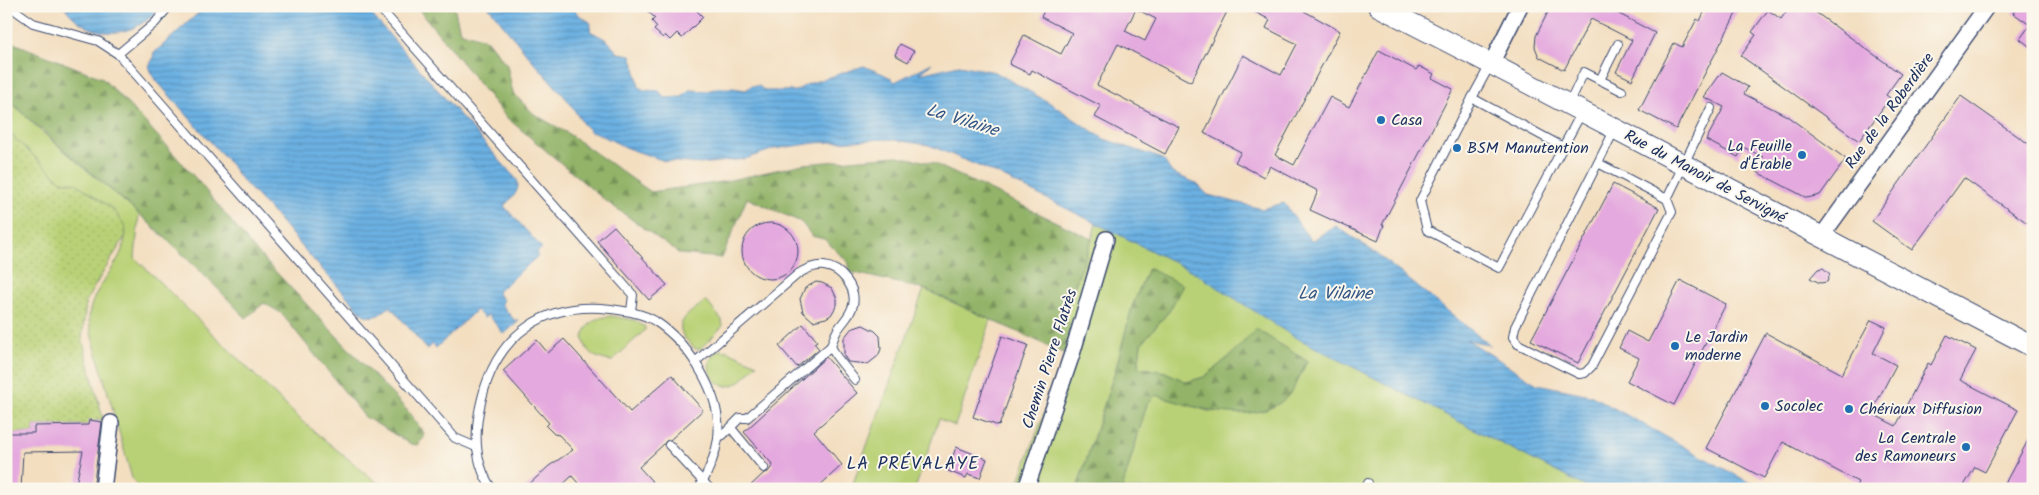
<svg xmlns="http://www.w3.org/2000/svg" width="2039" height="495" viewBox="0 0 2039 495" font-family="Kalam,sans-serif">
	<defs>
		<pattern id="forest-firs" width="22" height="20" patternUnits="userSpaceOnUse" patternTransform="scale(1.25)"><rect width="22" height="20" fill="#92b367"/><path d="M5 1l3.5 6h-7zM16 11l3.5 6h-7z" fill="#769258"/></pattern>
		<pattern id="garden-dots" width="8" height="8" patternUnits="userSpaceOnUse" patternTransform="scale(1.25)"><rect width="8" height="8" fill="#b9d176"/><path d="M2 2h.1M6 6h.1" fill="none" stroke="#9eb468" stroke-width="1.8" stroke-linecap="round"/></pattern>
		<pattern id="water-rules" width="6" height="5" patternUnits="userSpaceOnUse" patternTransform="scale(1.25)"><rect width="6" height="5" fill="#6cb1e2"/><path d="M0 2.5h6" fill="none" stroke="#5890ba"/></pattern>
	</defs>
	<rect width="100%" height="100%" fill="#fbf7ec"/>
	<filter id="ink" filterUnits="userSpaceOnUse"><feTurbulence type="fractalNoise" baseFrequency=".02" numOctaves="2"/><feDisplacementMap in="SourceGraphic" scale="10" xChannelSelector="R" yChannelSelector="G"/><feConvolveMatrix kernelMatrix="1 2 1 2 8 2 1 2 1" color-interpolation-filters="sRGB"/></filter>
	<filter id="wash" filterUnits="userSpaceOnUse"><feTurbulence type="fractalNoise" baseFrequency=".0096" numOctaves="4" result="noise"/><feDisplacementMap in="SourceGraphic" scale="20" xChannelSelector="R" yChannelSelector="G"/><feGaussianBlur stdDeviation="1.12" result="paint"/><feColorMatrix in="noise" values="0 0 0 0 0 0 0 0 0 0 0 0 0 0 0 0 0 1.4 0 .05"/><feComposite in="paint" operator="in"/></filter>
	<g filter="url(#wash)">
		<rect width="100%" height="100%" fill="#f3dec0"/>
		<g fill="#b9d176" stroke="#6a806a">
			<path d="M6,97L42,132L139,214L135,258L304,423L385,489H139L132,478L91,333C90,326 88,318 90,310C97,279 129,260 125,226L76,183L61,181L6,130Z"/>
			<path d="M1096,223L1194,272L1384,383L1590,489H1122L1147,404L1156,395L1208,411L1241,413L1266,410L1229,357L1204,377L1187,382L1165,372L1138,367L1141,344L1170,310L1148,268L1132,307L1116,368L1077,489H1016L1066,354L1063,318L1092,239Z"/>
			<path d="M924,289L991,320L955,426L939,419L915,489H851Z"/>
			<path d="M706,301L722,320L723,326L700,349H695C691,344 682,337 681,330C678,318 698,307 706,301Z"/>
			<path d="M611,316L634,320L645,327V330L612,361C596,359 586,354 583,337C588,322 595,318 611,316Z"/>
			<path d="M719,350L728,351L757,364C750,371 742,382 733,385C713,392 699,361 719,350Z"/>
		</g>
		<g fill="url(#forest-firs)" stroke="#567162">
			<path d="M416,6H454L460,31L487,40L507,65L513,93L534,114L567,133L651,192L722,182L803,164L897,156L933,163L1092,239L1063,318L1074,327L1066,354L924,289L851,272L848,262L824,239L812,236L801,222L747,198L722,258L680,254L606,201L506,117Z"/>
			<path d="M6,40L102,78L145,122L198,181L253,248L407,410L424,433L422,440L417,445L411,444L365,417L281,313L264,303L246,318C212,282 176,247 139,214C95,175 49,139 6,97Z"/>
			<path d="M1148,268L1183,285L1170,310L1141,344L1138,367L1165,372L1187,382L1204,377L1229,357L1256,329L1307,361C1302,371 1294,391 1286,398C1254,428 1192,407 1156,395L1147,404L1122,489H1077L1116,368L1132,307Z"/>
		</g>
		<path fill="url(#garden-dots)" stroke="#6a806a" d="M9,133L61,181L76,183L114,210L125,226L126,235L91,292L86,302L82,338L104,423L99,422L100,419H97L96,422L89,425L34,426V433H8L6,489V147Z"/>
		<g fill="url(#water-rules)" stroke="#4470a0">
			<path d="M64,6H160C136,41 87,41 64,6Z"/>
			<path d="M206,6H364L517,180C521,192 511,198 504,206L542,248L536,253L538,256L497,292L503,300L501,304L515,321L517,319L519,321L504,334L488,315L484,318L476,310L436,348L433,344L427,349L390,306C381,314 375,320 363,314L310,256L277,217L239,177L232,166L154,78L149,66L154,57L153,54Z"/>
			<path d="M488,6H573C577,17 584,17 591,23L590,31L607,40L618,53L631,55C635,66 637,76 639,87L644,90L659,91L665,98L682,97L689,90L707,91L718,88H733L746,90L751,86H759L765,91H796L808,84L864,66C876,72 886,73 895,82L932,63L920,74L959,65L995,72L1050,103L1104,139L1163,159L1172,173L1196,183L1208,195L1262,209L1284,203L1311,241L1336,226L1377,254L1491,346L1466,339L1537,384L1590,395L1761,489H1590L1291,335L1194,272L995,173L929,145L887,139L815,143L774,149L745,159L700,164L665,161L627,148L595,132H591L583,124L570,103L525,52Z"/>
		</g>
		<g id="blocks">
			<g fill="#e4a9de" fill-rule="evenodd">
				<path d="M642,6H692L703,17L682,38L677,33L670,40L665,35L663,38L654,30L657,27L652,21L655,18Z"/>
				<path d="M1046,6H1230L1191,82L1118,44L1097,85L1179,127L1165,154L1095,117L1101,106L1032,70L1030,74L1009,64L1024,35L1061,54L1072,33L1041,17ZM1136,9L1156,19L1145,41L1125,31Z"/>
				<path d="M1244,6H1295L1340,31L1275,155L1294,165L1330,97L1349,107L1379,50L1416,70L1419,66L1434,74L1432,78L1453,89L1382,225H1384L1378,241L1310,210L1318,191L1270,166L1264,177L1235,162L1241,152L1204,133L1243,55L1281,75L1297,44L1266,28L1270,20Z"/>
				<path d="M1551,6H1608V8L1655,33L1632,80L1616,72L1632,40L1591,19L1564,70L1539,57L1535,47L1536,36Z"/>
				<path d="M1707,6H1740L1676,129L1639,110L1674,43L1682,47L1697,19L1700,21Z"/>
				<path d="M1790,6H1807L1901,74L1886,95L1890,98L1859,141L1741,56L1756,35L1752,32L1768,10L1781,19Z"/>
				<path d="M2018,6H2033V49L2020,39L2030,25L2013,13Z"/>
				<path d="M900,44L914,51L908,62L895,55Z"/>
				<path d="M1722,72L1748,87L1744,94L1787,116L1846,159L1820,195L1807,198L1755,171L1763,157L1743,147L1738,157L1706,140L1724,107L1704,97Z"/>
				<path d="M1961,96L2033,147V227L1964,178L1912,250L1872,221Z"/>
				<path d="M1613,184L1659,208L1578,363L1531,340Z"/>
				<circle cx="770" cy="251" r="28"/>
				<path d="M614,226L667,285L649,300L597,241Z"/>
				<path d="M1823,268L1830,274L1827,282L1820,283L1810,278L1818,269Z"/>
				<path d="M1680,280L1726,304L1674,405L1627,381L1639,358L1619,348L1627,331L1648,342Z"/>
				<path d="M816,282L822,283L832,288L837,299V305L831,315L826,318L813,321L803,312L800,299L805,288Z"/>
				<path d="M1871,320L1886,327L1873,353L1896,365L1871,413L1896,426L1928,363L1931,365L1947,335L1976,350L1960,380L2018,410L1985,472L1975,467L1962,489H1855L1858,482L1783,442L1764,478L1706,448L1766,333L1842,374Z"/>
				<path d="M803,324L817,341L814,343L819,349L797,367L779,346Z"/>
				<path d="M863,325L875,331L880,336L881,349L878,356L868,364L848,362L844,356V338L851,329Z"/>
				<path d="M1002,336L1028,345L999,426L973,417Z"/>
				<path d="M564,339L630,412L672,375L703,410L670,440L666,441L663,445L639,467L659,489H583L572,476L558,489H524L549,466L573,450L559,435L554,434L546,426L549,423L503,371L537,340L548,353Z"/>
				<path d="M826,357L857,393L814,431L842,465L816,489H747L764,473L768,472L773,465L744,432Z"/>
				<path d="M89,420L102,422L93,489H75L83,451L23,452L21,489H6L8,433H34V426L88,425Z"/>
				<path d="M2033,431V489H2002Z"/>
				<path d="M956,447L987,459L980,478L968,474L966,478L948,471Z"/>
			</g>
		</g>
	</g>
	<g filter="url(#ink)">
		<use href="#blocks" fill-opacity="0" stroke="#3b496d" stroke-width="1"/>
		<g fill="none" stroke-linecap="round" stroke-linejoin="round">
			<g stroke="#3b496d" stroke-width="10">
				<g id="service">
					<path d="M9,6L33,23L98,41L118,54L455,438L476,447"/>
					<path d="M378,6L633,295L631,311"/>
					<path d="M118,54L155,23L169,6"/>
					<path d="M1490,65L1472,98L1563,147L1582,112"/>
					<path d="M1600,80L1618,44"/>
					<path d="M1472,98L1420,201L1427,230L1499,268L1563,147"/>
					<path d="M1569,104L1584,72L1622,91"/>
					<path d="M1615,129L1515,327L1513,337L1518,344L1579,374L1585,373L1592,366L1672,212L1667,199L1711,108"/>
					<path d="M1598,163L1667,199"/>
					<path d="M695,362L798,274C806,269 814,265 824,266C841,268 857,288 853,305C850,317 842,322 837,331C834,336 833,341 831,346L836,356L855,380"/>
					<path d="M731,428L764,468"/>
					<path d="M718,437L723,435L740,418H747L831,346"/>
					<path d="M669,445L710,489"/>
					<path d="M492,489C473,462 474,429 482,398C498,334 545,301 611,309C626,311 642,313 655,321C690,344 723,396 718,439C715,458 708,473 699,489"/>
					<path d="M1366,489L1368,483"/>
				</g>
			</g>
			<g stroke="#3b496d" stroke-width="18">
				<g id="minor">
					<path d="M1491,64L1520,6"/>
					<path d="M1821,237L1987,6"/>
					<path d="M103,489L111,423"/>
					<path d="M1026,489L1073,351L1106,239"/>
				</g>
			</g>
			<g stroke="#3b496d" stroke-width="22">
				<path id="tertiary" d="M1378,6L1491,64L2033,347"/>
			</g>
			<use href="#service" stroke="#fff" stroke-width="8"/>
			<use href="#minor" stroke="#fff" stroke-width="15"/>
			<use href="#tertiary" stroke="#fff" stroke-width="20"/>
		</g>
	</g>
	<g fill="#1f6fb2" stroke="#fbf7ec" stroke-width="2">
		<circle cx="1381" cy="120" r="5"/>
		<circle cx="1457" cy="148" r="5"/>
		<circle cx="1802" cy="155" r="5"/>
		<circle cx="1675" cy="346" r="5"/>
		<circle cx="1765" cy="406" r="5"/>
		<circle cx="1849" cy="409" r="5"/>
		<circle cx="1966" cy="447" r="5"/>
	</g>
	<g text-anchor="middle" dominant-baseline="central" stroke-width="4" stroke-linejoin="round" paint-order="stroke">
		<g font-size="16" fill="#1b2f5e" stroke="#fbf7ec">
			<text transform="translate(1890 111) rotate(-54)">Rue de la Roberdière</text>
			<text transform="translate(1705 177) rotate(28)">Rue du Manoir de Servigné</text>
			<text transform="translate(1050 359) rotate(-72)">Chemin Pierre Flatrès</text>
		</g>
		<g font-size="16" fill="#1b2f5e" stroke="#fbf7ec" text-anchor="start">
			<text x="1391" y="120">Casa</text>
			<text x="1792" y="146" text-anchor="end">La Feuille<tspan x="1792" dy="18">d'Érable</tspan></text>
			<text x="1467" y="148">BSM Manutention</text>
			<text x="1685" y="337">Le Jardin<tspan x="1685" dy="18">moderne</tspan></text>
			<text x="1775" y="406">Socolec</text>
			<text x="1859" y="409">Chériaux Diffusion</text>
			<text x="1956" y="438" text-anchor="end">La Centrale<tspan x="1956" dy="18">des Ramoneurs</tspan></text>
		</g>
		<g font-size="18" font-style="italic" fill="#335686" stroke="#fbf7ec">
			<text transform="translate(962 121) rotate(17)">La Vilaine</text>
			<text x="1335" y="294">La Vilaine</text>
		</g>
		<g font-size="18" letter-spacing="1" fill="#1b2f5e" stroke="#fbf7ec">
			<text x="913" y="464">LA PRÉVALAYE</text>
		</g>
	</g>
	<rect width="2039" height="495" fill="none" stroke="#fbf7ec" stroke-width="25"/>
</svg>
